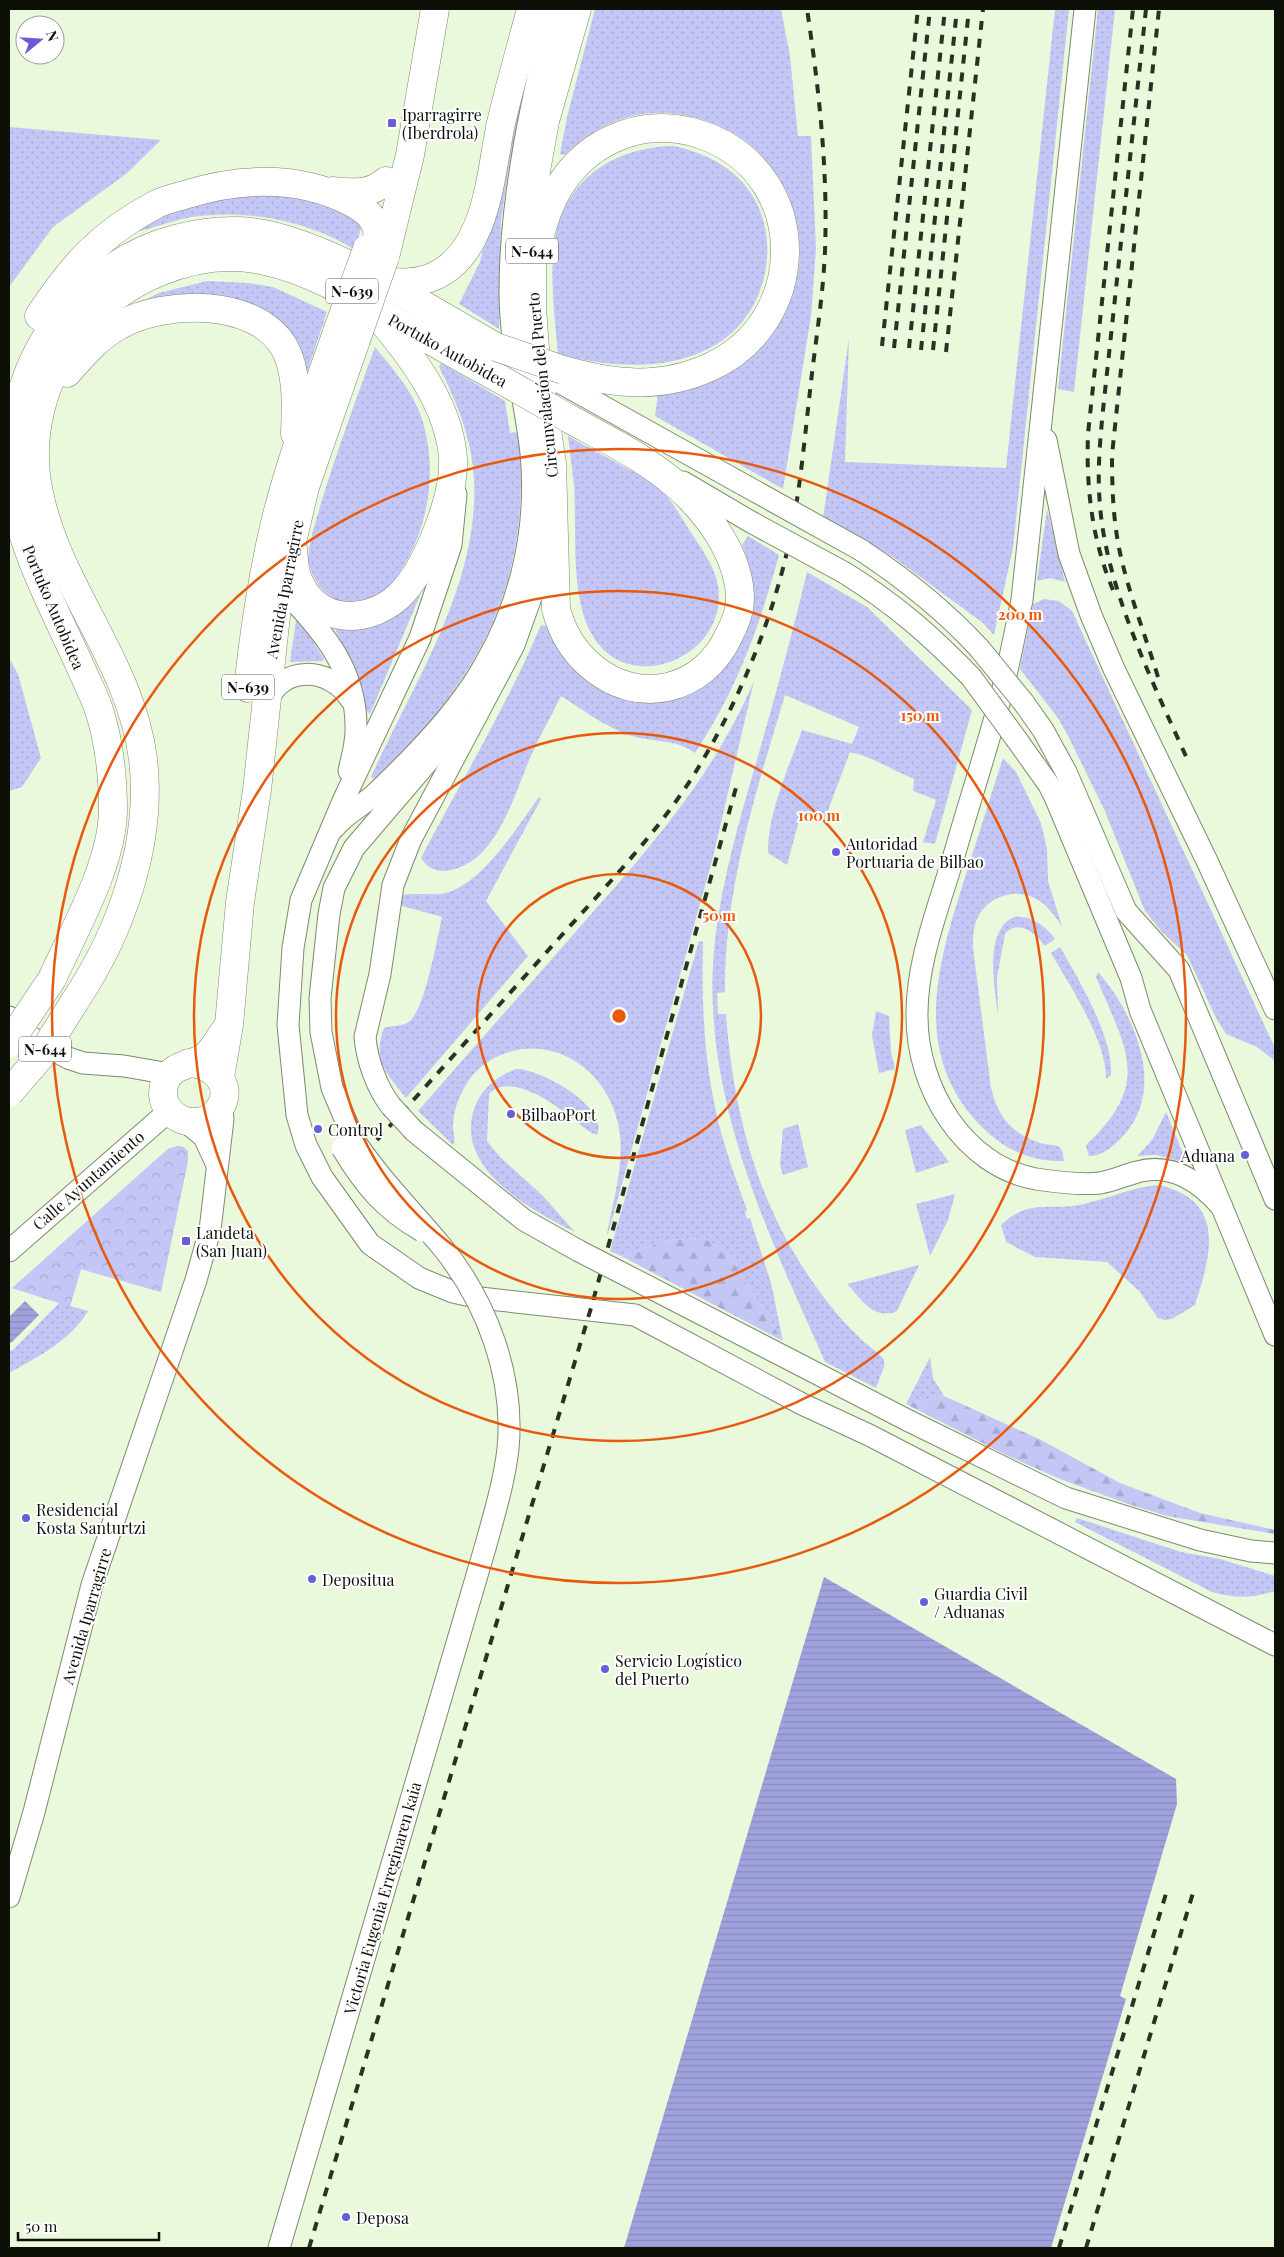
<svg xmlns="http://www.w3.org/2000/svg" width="1284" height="2257" viewBox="0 0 1284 2257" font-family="'Playfair Display',serif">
	<defs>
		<pattern id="grass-dots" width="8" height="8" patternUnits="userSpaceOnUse" patternTransform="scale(1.25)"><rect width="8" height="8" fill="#c4c7f6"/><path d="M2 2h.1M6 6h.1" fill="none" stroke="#a7aad1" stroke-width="1.8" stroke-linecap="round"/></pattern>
		<pattern id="forest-firs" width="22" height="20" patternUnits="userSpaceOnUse" patternTransform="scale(1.25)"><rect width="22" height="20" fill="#c4c7f6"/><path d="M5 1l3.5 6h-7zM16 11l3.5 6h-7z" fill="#a7aad1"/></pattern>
		<pattern id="park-crowns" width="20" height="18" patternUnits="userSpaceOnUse" patternTransform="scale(1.25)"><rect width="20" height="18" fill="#c4c7f6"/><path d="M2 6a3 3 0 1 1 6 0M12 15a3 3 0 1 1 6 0" fill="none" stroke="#a7aad1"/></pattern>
		<pattern id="water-rules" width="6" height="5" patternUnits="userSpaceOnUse" patternTransform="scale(1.25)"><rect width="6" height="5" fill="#a0a2dd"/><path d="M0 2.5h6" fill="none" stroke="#898abc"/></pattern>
	</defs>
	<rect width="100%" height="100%" fill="#eaf8db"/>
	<g fill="url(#grass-dots)">
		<path d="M546,9L509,166L501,220L499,329L459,304L480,262L527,55Z"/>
		<path d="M595,9H781L790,56L798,136H811L816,248L811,316L783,489L655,416L658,395C688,389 717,383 742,364C844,287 803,131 677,114C635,108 595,125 565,155L560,154L567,117Z"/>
		<path d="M1055,9H1069L1013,548L994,635L983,623L893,557L823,518L849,338L845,462L1006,468Z"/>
		<path d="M1098,9H1115L1074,392L1058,389Z"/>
		<path d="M9,127L161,140L126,174L53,227L9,287Z"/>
		<path d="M674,146C696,151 717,159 735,175C784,218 775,303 723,340C676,373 611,368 558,354C555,321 549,272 555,239C566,178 615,147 674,146Z"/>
		<path d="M291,192L348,212L362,225L355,250C309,220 245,209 192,217C173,220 154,228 136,232L148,219L208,197Z"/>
		<path d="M207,281L248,283L273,287L327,312L303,384L276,319L119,313L159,293Z"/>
		<path d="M375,347C392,368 412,390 421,416C438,467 430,524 402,569C396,580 385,593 373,598C349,609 325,601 314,577C312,572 308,564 308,559C309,540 317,518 322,500C338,448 357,397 375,347Z"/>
		<path d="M441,363L505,401L510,433L519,432C532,584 482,676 375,779L371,777C414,681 485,577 473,467C469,432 455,398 439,367Z"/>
		<path d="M568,436C588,447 608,458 628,469C636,473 647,477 654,484C673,500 677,511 690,531C700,546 710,560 716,577C738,655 626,703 590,631C570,592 577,528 574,485C572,469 570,452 568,436Z"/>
		<path d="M1047,509L1065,582L1050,578L1037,581Z"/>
		<path d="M748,536L779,555C759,628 737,689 695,753C676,738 651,743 629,735C604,726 583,710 561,696C551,717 539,737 530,758C514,795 497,861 451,870C439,873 428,869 421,858C461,781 507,706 541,625L546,626L553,639L575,668L704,685C751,651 763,598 742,545Z"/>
		<path d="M807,572L867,607L972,710L935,844L923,842L936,800L913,791L914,779C892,770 873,757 850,752L824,821L801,813L787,865L768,853C767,814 789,767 802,730L852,744L859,727L785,695C756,792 724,889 725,992L717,993L718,1014H726C733,1112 758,1207 817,1288C830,1306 843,1322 859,1337C866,1345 878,1351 884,1360V1367L876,1388L825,1362L818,1346C761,1219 699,1084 715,940C722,880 739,821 756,763C774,700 792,636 807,572Z"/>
		<path d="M419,592L421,593L370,714L367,711L352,665L334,627Z"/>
		<path d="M1044,599L1059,601L1072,611L1275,1048V1061L1257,1047L1226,1034L1216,1018L1187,955L1161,931L1145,911L1104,809L1068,736L1058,718L1020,669L1033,604Z"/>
		<path d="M296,620L306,630L324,659L323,661L290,662Z"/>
		<path d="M9,658L18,674L41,758L22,787L9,791Z"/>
		<path d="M754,681L713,857L608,1234H607C613,1201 625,1163 619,1129C611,1077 562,1036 509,1052C493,1057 479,1066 469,1080C460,1093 453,1110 453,1126C453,1133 456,1139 453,1145L418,1111C471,1050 525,990 578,929C648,850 712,779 754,681Z"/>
		<path d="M1003,758L1016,772L1041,823L1047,849L1048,881L1062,926C1055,917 1049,906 1038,900C1018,887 989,895 978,917C973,926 973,938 973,948L991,1088C998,1117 1011,1133 1040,1143C1045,1145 1054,1144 1059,1147C1063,1150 1063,1156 1064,1161C1028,1162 1002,1148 978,1123C910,1050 939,960 965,877C978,837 990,798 1003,758Z"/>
		<path d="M539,797L541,799L486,901L528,956L406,1098C386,1073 372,1060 384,1028C393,1025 402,1027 410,1021C425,1008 437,939 442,917L395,904L402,895C415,893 428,895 441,894C479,889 518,826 539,797Z"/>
		<path d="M1014,917C1031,915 1046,926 1055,939L1045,946C1036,934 1019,918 1005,934L997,978L998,1014C994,987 984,930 1014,917Z"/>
		<path d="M699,941L703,942C701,1012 705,1082 726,1149C732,1170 740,1190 747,1210L745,1212L747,1219L750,1218L771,1283L783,1341L726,1251L703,1238L669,1240L621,1256L610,1251Z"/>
		<path d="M1060,947C1078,978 1114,1039 1111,1075L1106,1079C1107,1041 1070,986 1051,953Z"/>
		<path d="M1098,972C1134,1013 1167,1087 1124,1135C1115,1145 1103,1156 1089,1156L1086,1146L1088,1143C1153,1081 1125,1048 1096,977Z"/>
		<path d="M876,1011L889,1016L891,1052L895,1069L879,1073L872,1036Z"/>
		<path d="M516,1069C539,1068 610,1107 597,1135C587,1132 577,1121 568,1115C549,1100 509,1073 489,1094L487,1141L499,1156L543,1196L575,1232C531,1210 452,1168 475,1106C483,1087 498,1076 516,1069Z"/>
		<path d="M1166,1112L1187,1163L1156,1155L1137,1156L1152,1140Z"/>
		<path d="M798,1124L808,1167L783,1175L780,1165L783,1129Z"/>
		<path d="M921,1125L949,1162L916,1173L905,1130Z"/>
		<path d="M177,1146L183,1147L188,1151V1161L170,1190L161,1292L81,1269L70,1306L88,1311C71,1340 38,1357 9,1373V1349L12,1351L59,1303L12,1288L68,1259L57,1248L168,1149Z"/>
		<path d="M1159,1185C1227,1201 1211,1255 1195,1305L1172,1319L1165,1320L1158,1318L1139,1291L1107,1262L1035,1257L1006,1242L1001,1225C1030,1197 1051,1212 1084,1204C1110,1198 1132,1187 1159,1185Z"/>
		<path d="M955,1194L948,1220L930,1256L916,1204Z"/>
		<path d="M919,1265L897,1311C874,1321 861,1299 847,1284Z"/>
		<path d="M930,1357L933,1378L944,1396L906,1404Z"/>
		<path d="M1077,1518L1181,1552L1220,1559L1275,1576V1591C1252,1598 1235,1599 1212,1592L1075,1522Z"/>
	</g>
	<g fill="url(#forest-firs)">
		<path d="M703,1238L726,1251L783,1341L621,1256L669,1240Z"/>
		<path d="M944,1396L1041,1440L1120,1483L1200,1513L1275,1530V1534L1167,1516L1128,1504L1060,1479L1006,1455L906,1404Z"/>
	</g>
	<path fill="url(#park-crowns)" d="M177,1146L183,1147L188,1151V1161L161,1292L81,1269L70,1306L12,1288L168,1149Z"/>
	<g fill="url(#water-rules)">
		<path d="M25,1301L39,1315L11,1343L9,1341V1317Z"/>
		<path d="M824,1577L1176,1779L1177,1804L1120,1996L1126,1999L1051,2248H624Z"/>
	</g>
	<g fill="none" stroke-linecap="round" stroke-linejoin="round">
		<g stroke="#7e8a70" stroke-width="23">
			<g id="minor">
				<path d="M1085,9L1022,600C1015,632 1009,665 1001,696C987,748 970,800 955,852C940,904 916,961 917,1017C917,1087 963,1166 1036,1179C1056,1182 1081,1185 1100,1183C1113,1181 1125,1175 1137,1172C1172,1162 1200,1182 1222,1207"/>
				<path d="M561,383L744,485"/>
				<path d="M1046,440L1069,554L1091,615L1114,669L1207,861L1275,1009"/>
				<path d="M683,482L751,522"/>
				<path d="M456,494L451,545L420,638L343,801L301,900L293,948L288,1025L297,1115L306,1145L322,1177L370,1244L419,1278L453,1292L480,1298L635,1315L802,1404L869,1435L1275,1645"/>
				<path d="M861,550C905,579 944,610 979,648"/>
				<path d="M845,573C896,605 929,634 971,677"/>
				<path d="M289,596C325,633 356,672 356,726C357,741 352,757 349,771"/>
				<path d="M1024,703L1043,730L1066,772L1126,911L1179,970L1275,1199"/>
				<path d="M266,705C279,664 331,666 351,700"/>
				<path d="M1017,740L1049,785L1055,797L1131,978L1140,1010L1275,1335"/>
				<path d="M334,828C345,814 362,806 375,794C414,757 459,711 485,664C522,601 538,525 531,453C525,399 510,346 510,292C510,197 532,101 553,9"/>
				<path d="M9,1017L29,1036L68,1058L83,1063L124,1066L170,1074"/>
				<path d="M391,1106C377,1088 367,1061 365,1037L380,974L393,885L411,839L514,645L534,589L547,532"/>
				<path d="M186,1122L204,1137L217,1165"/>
				<path d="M414,1131L524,1220L579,1251"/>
				<path d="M354,1140L332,1088L321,1032L320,998L329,914L334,888L354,848L465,718"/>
				<path d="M9,1251L169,1111"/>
				<path d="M618,1271L909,1421L1066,1498L1200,1540L1251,1551L1275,1553"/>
				<path d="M9,1897L34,1812L92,1585L196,1280L210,1230L223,1119L221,1107"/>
				<path d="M279,2248L485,1548"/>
			</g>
		</g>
		<g stroke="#7e8a70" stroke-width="29">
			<g id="highway">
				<path d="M333,191C353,193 370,195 386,181"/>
				<path d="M541,232C553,185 579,150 625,134C653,124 684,127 710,138C812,181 808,323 710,367C660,390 613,384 563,370"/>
				<path d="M386,253L410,155L435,9"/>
				<path d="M382,280C398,284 415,283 430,278C488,256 490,174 501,123C510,85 521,47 531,9"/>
				<path d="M39,316C72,266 101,233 155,205C164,200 175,198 184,195C239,178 298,175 351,202C374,214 383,227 374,253"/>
				<path d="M67,373C83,355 99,336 120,325C165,300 255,298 284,347C298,371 296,407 295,434"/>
				<path d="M568,418C611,442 657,463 691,499C716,525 740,562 740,599C740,612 735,624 729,635C704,691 638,707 591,666C573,651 562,632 556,609L552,464L535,348L532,308V212L536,171L545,121L577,9"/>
				<path d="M293,549C294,559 294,570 298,579C315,623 365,626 398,597C426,571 455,497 453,459C450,407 413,358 381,320"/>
				<path d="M248,688C253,640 260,593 270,545C285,473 313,402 337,332"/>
				<path d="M52,979C74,930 112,865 113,811C113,778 109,741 99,710C94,695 86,680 80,666C55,610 23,553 13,492C0,380 65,269 175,239C203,232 235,228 264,234C340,250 428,309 496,347"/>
				<path d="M75,1001C121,932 153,843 143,759C131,662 58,587 39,493C27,438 42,380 76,335C119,280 196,245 266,261C311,271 351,295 390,318C427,338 463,359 500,379"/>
				<path d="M189,1063C212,1063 236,1086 219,1109C199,1137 153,1116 165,1082C172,1063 193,1066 206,1056C214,1049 220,1036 227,1028"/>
				<path d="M220,1077L229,1025L240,902L257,790L277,606L305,487L356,340"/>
			</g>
		</g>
		<use href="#minor" stroke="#fff" stroke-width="21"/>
		<use href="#highway" stroke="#fff" stroke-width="28"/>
		<g stroke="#2b3025" stroke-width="4" stroke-dasharray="9 9" stroke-linecap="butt">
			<path d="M1146,9L1103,410C1100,441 1097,473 1100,505C1106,589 1155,687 1189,763"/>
			<path d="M882,346L918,9"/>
			<path d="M894,348L930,9"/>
			<path d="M909,348L945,9"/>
			<path d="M921,350L957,9"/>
			<path d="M933,350L969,9"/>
			<path d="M946,352L983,9"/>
			<path d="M1113,590C1092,540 1086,488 1088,434L1133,9"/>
			<path d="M1158,677C1145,634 1128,592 1119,548C1113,517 1112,487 1112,455L1159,9"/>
			<path d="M377,1140C439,1072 500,1004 561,936C608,884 658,832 695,773C742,697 776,612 793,524C801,480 805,435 810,391C815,344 823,298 825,251C828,170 819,89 807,9"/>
			<path d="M309,2248L591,1308L737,784"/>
			<path d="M1059,2248L1168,1887"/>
			<path d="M1086,2248L1193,1893"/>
		</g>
		<g stroke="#7e8a70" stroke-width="23" stroke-linecap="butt">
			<g id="minor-bridge">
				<path d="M744,485L861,550"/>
				<path d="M751,522L845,573"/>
				<path d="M979,648L1024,703"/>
				<path d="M971,677L1017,740"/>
				<path d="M391,1106L414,1131"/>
				<path d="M354,1140C380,1179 413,1212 443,1248C487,1303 515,1377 508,1449C504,1483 494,1515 485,1548"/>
				<path d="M342,1148C365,1186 384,1209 422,1231"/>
				<path d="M579,1251L618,1271"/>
			</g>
		</g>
		<g stroke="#7e8a70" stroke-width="29" stroke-linecap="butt">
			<g id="highway-bridge">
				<path d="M337,332L367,249"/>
				<path d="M356,340L385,257"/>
				<path d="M496,347L563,370"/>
				<path d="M500,379L568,418"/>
				<path d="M9,1043L52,979"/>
				<path d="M9,1093L40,1057L75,1001"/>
			</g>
		</g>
		<use href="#minor-bridge" stroke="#fff" stroke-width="21"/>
		<use href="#highway-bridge" stroke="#fff" stroke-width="28"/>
	</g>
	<g fill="none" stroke="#e8590c" stroke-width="2.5">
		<circle cx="619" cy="1016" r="142"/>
		<circle cx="619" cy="1016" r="283"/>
		<circle cx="619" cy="1016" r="425"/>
		<circle cx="619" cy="1016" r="567"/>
	</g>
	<g fill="#675dd7" stroke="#fff" stroke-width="2">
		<rect x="387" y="118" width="10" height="10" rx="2.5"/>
		<circle cx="836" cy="852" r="5"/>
		<circle cx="511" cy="1114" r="5"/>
		<circle cx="318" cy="1129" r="5"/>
		<circle cx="1245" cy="1155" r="5"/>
		<rect x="181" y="1236" width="10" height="10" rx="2.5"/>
		<circle cx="26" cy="1518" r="5"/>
		<circle cx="312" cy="1579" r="5"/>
		<circle cx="924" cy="1602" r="5"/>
		<circle cx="605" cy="1669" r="5"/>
		<circle cx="346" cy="2217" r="5"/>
	</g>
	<g text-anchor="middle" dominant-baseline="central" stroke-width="4" stroke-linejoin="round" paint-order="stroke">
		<g fill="#fff" stroke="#555851" stroke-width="1">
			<rect x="506" y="238.5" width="52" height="25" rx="4"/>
			<rect x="326" y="278.5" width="52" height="25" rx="4"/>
			<rect x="222" y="674.5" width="52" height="25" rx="4"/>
			<rect x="19" y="1036.5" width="52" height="25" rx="4"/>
		</g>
		<g font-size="15" font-weight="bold" fill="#0c1007">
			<text x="532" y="251">N-644</text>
			<text x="352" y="291">N-639</text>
			<text x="248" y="687">N-639</text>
			<text x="45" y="1049">N-644</text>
		</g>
		<g font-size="16" fill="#0c1007" stroke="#fff" text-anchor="start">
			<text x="402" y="114">Iparragirre<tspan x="402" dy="18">(Iberdrola)</tspan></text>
			<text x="846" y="843">Autoridad<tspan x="846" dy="18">Portuaria de Bilbao</tspan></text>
			<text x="521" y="1114">BilbaoPort</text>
			<text x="328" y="1129">Control</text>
			<text x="1235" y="1155" text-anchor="end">Aduana</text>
			<text x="196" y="1232">Landeta<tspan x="196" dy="18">(San Juan)</tspan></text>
			<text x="36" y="1509">Residencial<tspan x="36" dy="18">Kosta Santurtzi</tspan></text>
			<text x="322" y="1579">Depositua</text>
			<text x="934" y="1593">Guardia Civil<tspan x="934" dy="18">/ Aduanas</tspan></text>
			<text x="615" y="1660">Servicio Logístico<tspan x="615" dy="18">del Puerto</tspan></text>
			<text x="356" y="2217">Deposa</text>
		</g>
		<g font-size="16" fill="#0c1007" stroke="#fff">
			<text transform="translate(448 350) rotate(29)">Portuko Autobidea</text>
			<text transform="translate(542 385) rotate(-96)">Circunvalación del Puerto</text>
			<text transform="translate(284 589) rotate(-79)">Avenida Iparragirre</text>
			<text transform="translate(54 607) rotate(67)">Portuko Autobidea</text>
			<text transform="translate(88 1180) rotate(-41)">Calle Ayuntamiento</text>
			<text transform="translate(86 1616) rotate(-74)">Avenida Iparragirre</text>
			<text transform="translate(382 1898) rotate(-74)">Victoria Eugenia Erreginaren kaia</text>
		</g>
	</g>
	<circle cx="619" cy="1016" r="8" fill="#e8590c" stroke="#fff" stroke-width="2.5"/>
	<g font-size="15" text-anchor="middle" font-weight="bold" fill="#e8590c" stroke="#fff" stroke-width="4" stroke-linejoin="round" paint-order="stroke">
		<text x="1020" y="620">200 m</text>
		<text x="920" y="721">150 m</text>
		<text x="819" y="821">100 m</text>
		<text x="719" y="921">50 m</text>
	</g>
	<rect width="1284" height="2257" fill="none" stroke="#0c1007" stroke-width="20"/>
	<g transform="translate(40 40) rotate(72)"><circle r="24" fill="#ffffff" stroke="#9e9f9c"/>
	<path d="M0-4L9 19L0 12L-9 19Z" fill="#675dd7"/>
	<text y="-8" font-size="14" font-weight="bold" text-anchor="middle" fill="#0c1007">N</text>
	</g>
	<path d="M18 2232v8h141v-8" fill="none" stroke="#0c1007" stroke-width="2.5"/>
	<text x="25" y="2232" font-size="15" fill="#0c1007" stroke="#ffffff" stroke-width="4" paint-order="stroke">50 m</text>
</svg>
